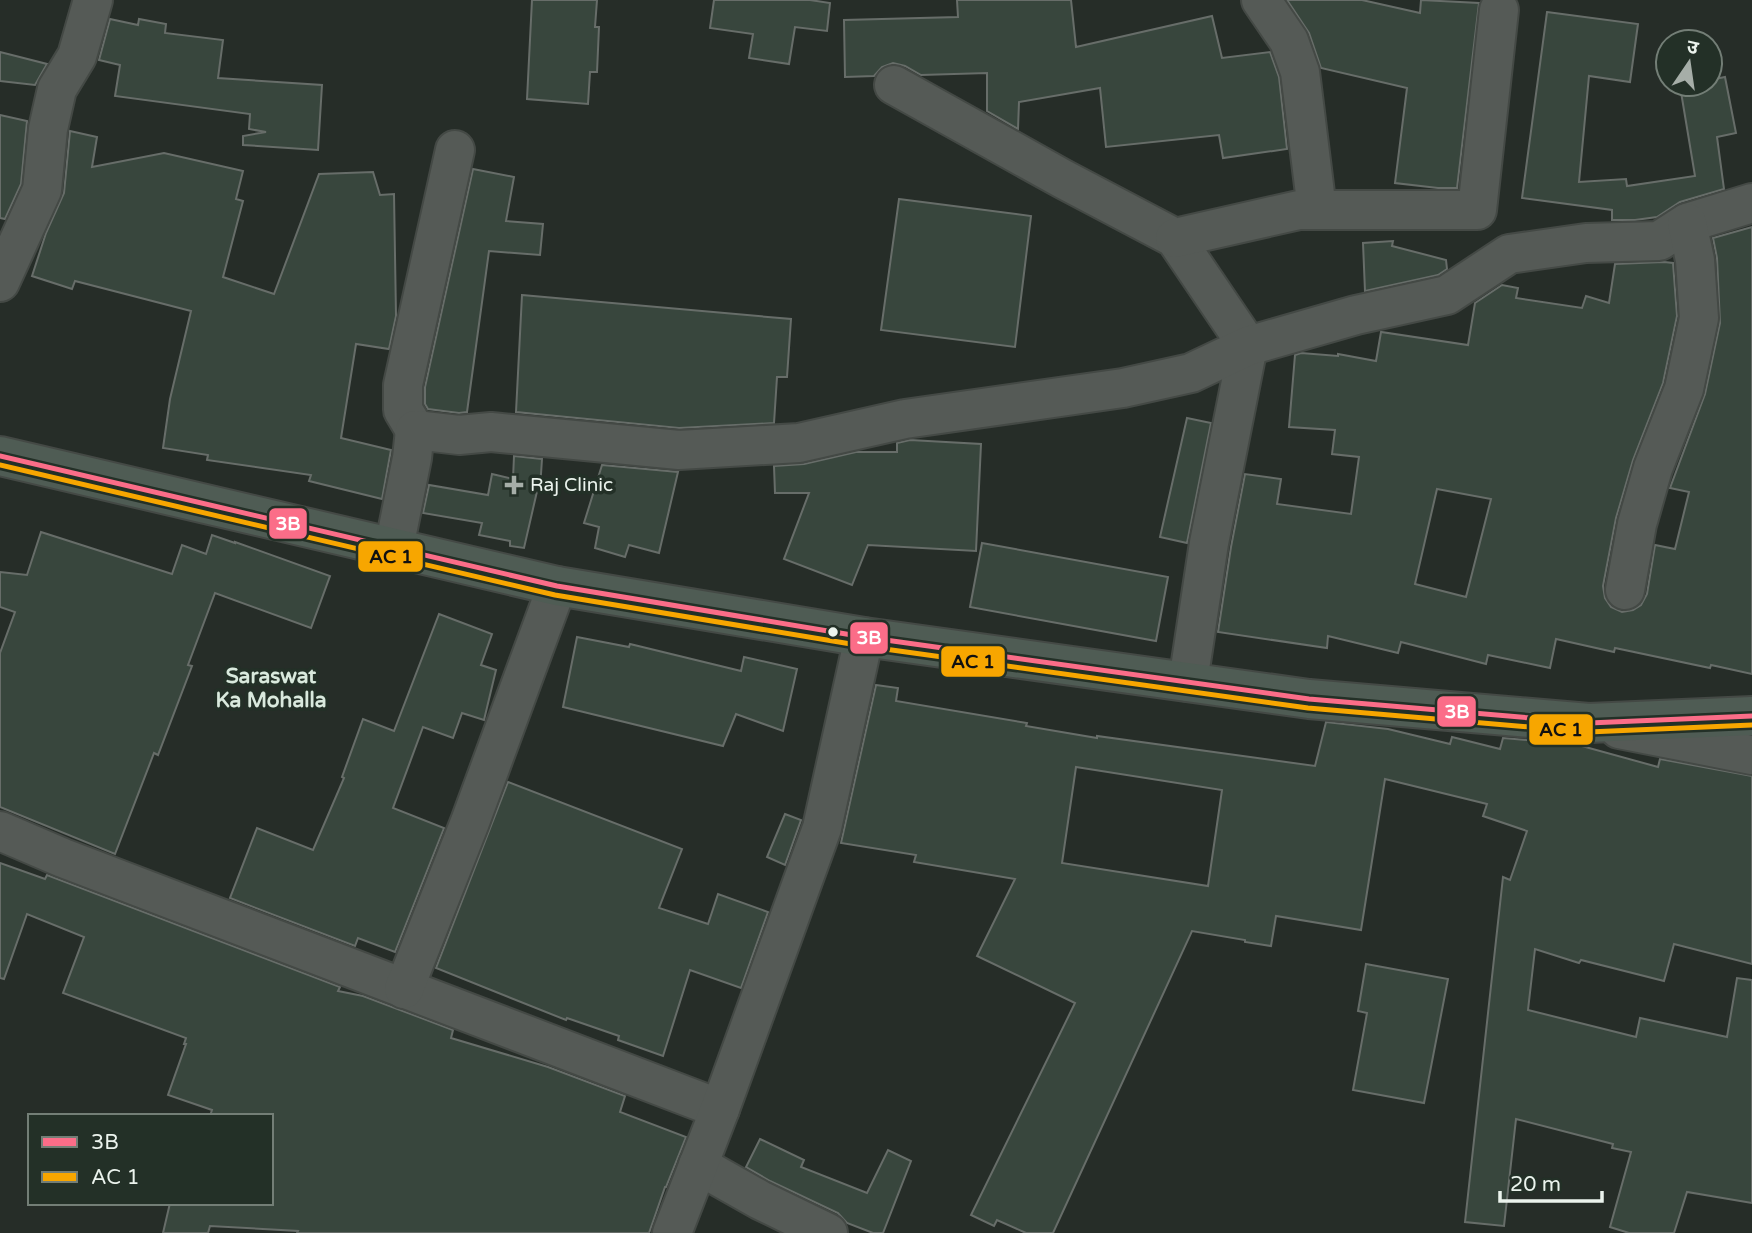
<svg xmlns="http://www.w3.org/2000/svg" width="1752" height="1233" viewBox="0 0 1752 1233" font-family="'Varela Round','Noto Sans Devanagari',sans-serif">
	<rect width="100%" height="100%" fill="#262d28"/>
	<g fill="#38463d" stroke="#676d69" stroke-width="2" fill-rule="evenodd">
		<path d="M532,0H597L595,27H599L597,72H590L588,104L527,99Z"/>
		<path d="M714,0H810L830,3L827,31L795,27L789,64L749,58L753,34L710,28Z"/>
		<path d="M957,0H1071L1076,47L1212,16L1222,58L1270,52L1279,77L1287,149L1223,158L1219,135L1106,147L1100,88L1019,102L1018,129L987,111V73L921,75L905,66L893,63L882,67L874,76L845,77L844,20L958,17Z"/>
		<path d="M1287,0H1362L1420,13L1421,0L1479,3L1457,188H1438L1395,183L1407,88L1321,68L1309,33Z"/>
		<path d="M1547,12L1638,24L1630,82L1589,76L1579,182L1626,179L1627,186L1695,176L1680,86L1690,84H1710V80L1725,77L1736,133L1717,137L1724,189L1680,202L1657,217L1635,220H1612V210L1522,198Z"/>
		<path d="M110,19L138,25L139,19L166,24L165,33L223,40L218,78L322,85L318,150L243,145V136L266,132L249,129L250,114L115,96L120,65L99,60Z"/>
		<path d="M0,52L47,64L35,85L0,81Z"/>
		<path d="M0,115L27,121L21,184L5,219L0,218Z"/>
		<path d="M70,131L97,137L92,167L164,153L243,171L236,199L243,201L223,277L274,294L319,174L373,172L380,195L394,194L396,316L389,349L356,344L341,438L391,450L382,499L309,481L311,475L207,460L208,455L163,448L170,399L191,311L75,281L72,289L32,276L46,233L64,193Z"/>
		<path d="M473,169L514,177L506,221L543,224L540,255L489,251L467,412L459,413L428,409L425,404V387Z"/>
		<path d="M899,199L1031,216L1015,347L881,330Z"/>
		<path d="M1752,227V674L1711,665L1710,668L1615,648L1614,652L1556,639L1550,668L1488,655L1486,664L1401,642L1398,653L1328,636L1327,648L1218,632L1231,547L1245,474L1281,479L1277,504L1351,514L1359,457L1332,454L1335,430L1289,427L1295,355L1301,353L1338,356V354L1376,361L1381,332L1468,345L1475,303L1502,285L1518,288L1516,298L1582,308L1586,296L1609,303L1615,264L1664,262L1673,263L1677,316L1663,383L1633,460L1616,518L1603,586L1605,598L1611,607L1622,612L1633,610L1641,605L1647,594L1655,545L1675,549L1689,492L1670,488L1705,394L1720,323L1717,258L1713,238ZM1437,489L1491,499L1466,597L1415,584Z"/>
		<path d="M1393,241L1392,246L1446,260L1447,269L1438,275L1365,291L1363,243Z"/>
		<path d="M522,295L791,319L787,377H777L774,423L679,428L516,412Z"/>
		<path d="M1187,418L1211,423L1187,543L1160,537Z"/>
		<path d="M910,440L981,444L976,551L868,545L852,585L784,559L809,493H775L774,466L804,464L856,452H897V443Z"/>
		<path d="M514,456L542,459L541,474L524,548L510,546V541L479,535L482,523L423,513L429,485L488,495L492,474L513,479Z"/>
		<path d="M602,465L678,472L659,553L629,545L625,557L595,548L599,527L584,523Z"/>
		<path d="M41,532L172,574L182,545L206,554L212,535L235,543V542L330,576L311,628L215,593L188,665L192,666L158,755L154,753L115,854L0,807V653L15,612L0,607V572L27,575Z"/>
		<path d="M982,543L1168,577L1156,641L970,607Z"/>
		<path d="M439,614L492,634L481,665L496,670L484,720L462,713L453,738L423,727L393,808L444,828L395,952L358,938L355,946L230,898L257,828L313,850L344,778L342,777L363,719L394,731Z"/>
		<path d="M577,637L629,647L630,644L741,671L744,657L797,669L783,731L736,714L723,746L563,707Z"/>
		<path d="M876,685L898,688L896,701L1027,723L1026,726L1097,738V736L1315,766L1326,722L1388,729L1450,744L1452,737L1500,749L1503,738L1538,741L1548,744L1549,742L1571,743L1658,767L1660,759L1752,776V964L1674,944L1664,981L1581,960L1579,963L1535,949L1528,1010L1636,1037L1640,1018L1727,1037L1737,978L1752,980V1203L1687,1192L1674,1233H1629L1610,1227L1631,1152L1612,1148L1613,1144L1516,1119L1504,1226L1465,1222L1503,877L1510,880L1527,831L1483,816L1487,804L1385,779L1361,930L1276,916L1271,946L1245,942V940L1192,931L1053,1233H1026L997,1220L994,1226L971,1215L1075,1003L977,956L1015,879L914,862L916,855L841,843ZM1076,767L1222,790L1208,886L1062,863Z"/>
		<path d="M508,782L682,849L659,908L708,924L718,894L768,912L741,988L690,970L663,1056L618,1040L619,1036L567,1018L566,1020L436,968Z"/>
		<path d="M785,814L801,820L785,865L767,857Z"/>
		<path d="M0,863L45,879L47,875L340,987L338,991L363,996L453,1030L451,1038L548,1067L625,1096L620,1112L686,1137L666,1187H665L649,1233H297L298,1231L210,1226L208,1233H163L170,1203H271V1116H210L212,1110L168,1095L186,1044H184L186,1038L63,993L84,937L27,914L4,979L0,978Z"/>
		<path d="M1366,964L1448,979L1424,1103L1353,1090L1367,1013L1358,1011Z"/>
		<path d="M760,1139L804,1160L801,1167L867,1193L888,1150L911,1161L883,1233H873L847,1223L838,1213L770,1181L746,1167Z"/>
	</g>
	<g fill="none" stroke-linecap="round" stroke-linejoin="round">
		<g stroke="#444945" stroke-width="42">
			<g id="minor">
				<path d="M1261,0L1289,41L1300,72L1317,210"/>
				<path d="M894,85L1063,179L1175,238L1248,346L1209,543L1188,682"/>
				<path d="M1175,238L1299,210H1477L1499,10"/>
				<path d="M0,282L42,190L48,129L57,89L77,56L93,0"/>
				<path d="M415,430L403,410V385L455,150"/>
				<path d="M394,548L412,458L415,430L459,435L491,432L679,450L799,443L905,419L1123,388L1191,373L1248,346L1356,315L1447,295L1509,254L1586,243L1659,241L1687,223L1752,203"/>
				<path d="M1625,590L1637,524L1653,468L1684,389L1699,318L1695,260L1687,223"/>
				<path d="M1619,729L1752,755"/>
				<path d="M0,831L63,858L720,1109"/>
				<path d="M404,989L470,822L557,586"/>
				<path d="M698,1165L760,1200L828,1233"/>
				<path d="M672,1233L720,1109L822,828L864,637"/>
			</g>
		</g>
		<g stroke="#444945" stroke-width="42">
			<path id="major" d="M0,456L557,586L864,637L1309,699L1589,723L1752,716"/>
		</g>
		<use href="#minor" stroke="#555a56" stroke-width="38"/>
		<use href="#major" stroke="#4f5c54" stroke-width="38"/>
		<g stroke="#233027" stroke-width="10">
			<path id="bus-1" d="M0,456L557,586L864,637L1309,699L1589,723L1752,716"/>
		</g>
		<g stroke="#233027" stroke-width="10">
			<path id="bus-2" d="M0,465L555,595L863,646L1308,708L1588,732L1752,725"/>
		</g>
		<use href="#bus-1" stroke="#fb6d88" stroke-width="5"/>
		<use href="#bus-2" stroke="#f7a600" stroke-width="5"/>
	</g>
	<path fill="#a6aea8" stroke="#233027" stroke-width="2.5" d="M510.5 474.5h7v7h7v7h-7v7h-7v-7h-7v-7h7z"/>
	<circle fill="#ebf3ed" stroke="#233027" stroke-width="2.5" cx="833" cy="632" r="6"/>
	<g text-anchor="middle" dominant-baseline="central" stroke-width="7" stroke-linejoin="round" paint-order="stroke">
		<g font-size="19" fill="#ebf3ed" stroke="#233027" text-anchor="start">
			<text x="530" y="485">Raj Clinic</text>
		</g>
		<g font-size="21" font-weight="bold" fill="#d9e9dd" stroke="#233027">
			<text x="271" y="676">Saraswat<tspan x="271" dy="24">Ka Mohalla</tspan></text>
		</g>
	</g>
	<g stroke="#233027" stroke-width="2.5">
		<rect x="268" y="507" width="40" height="33" rx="7" fill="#fb6d88"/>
		<rect x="357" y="540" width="67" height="33" rx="7" fill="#f7a600"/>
		<rect x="849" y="621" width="40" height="34" rx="7" fill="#fb6d88"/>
		<rect x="940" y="645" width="66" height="33" rx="7" fill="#f7a600"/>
		<rect x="1436" y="695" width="41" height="33" rx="7" fill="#fb6d88"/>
		<rect x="1528" y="713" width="66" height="33" rx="7" fill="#f7a600"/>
	</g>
	<g font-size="19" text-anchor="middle" font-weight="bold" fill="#fff">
		<text x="288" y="530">3B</text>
		<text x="869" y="644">3B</text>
		<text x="1457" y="718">3B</text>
	</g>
	<g font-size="19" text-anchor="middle" font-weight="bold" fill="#111">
		<text x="391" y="563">AC 1</text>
		<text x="973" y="668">AC 1</text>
		<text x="1561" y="736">AC 1</text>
	</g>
	<rect x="28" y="1114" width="245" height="91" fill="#233027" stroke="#737e76" stroke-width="2"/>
	<rect x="42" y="1137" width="35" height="10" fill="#fb6d88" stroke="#737e76" stroke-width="2"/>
	<text x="91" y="1149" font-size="21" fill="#ebf3ed">3B</text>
	<rect x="42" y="1172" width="35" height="10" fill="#f7a600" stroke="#737e76" stroke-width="2"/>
	<text x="91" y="1184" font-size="21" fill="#ebf3ed">AC 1</text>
	<g transform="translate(1689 63) rotate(13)"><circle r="33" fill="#233027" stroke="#737e76" stroke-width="2"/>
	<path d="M0-5L12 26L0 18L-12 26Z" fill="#a6aea8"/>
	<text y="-10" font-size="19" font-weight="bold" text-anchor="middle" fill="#ebf3ed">उ</text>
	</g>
	<path d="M1500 1191v10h102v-10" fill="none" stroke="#ebf3ed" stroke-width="3.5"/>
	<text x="1510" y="1191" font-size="21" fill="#ebf3ed" stroke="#233027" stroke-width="5" paint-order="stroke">20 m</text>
</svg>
